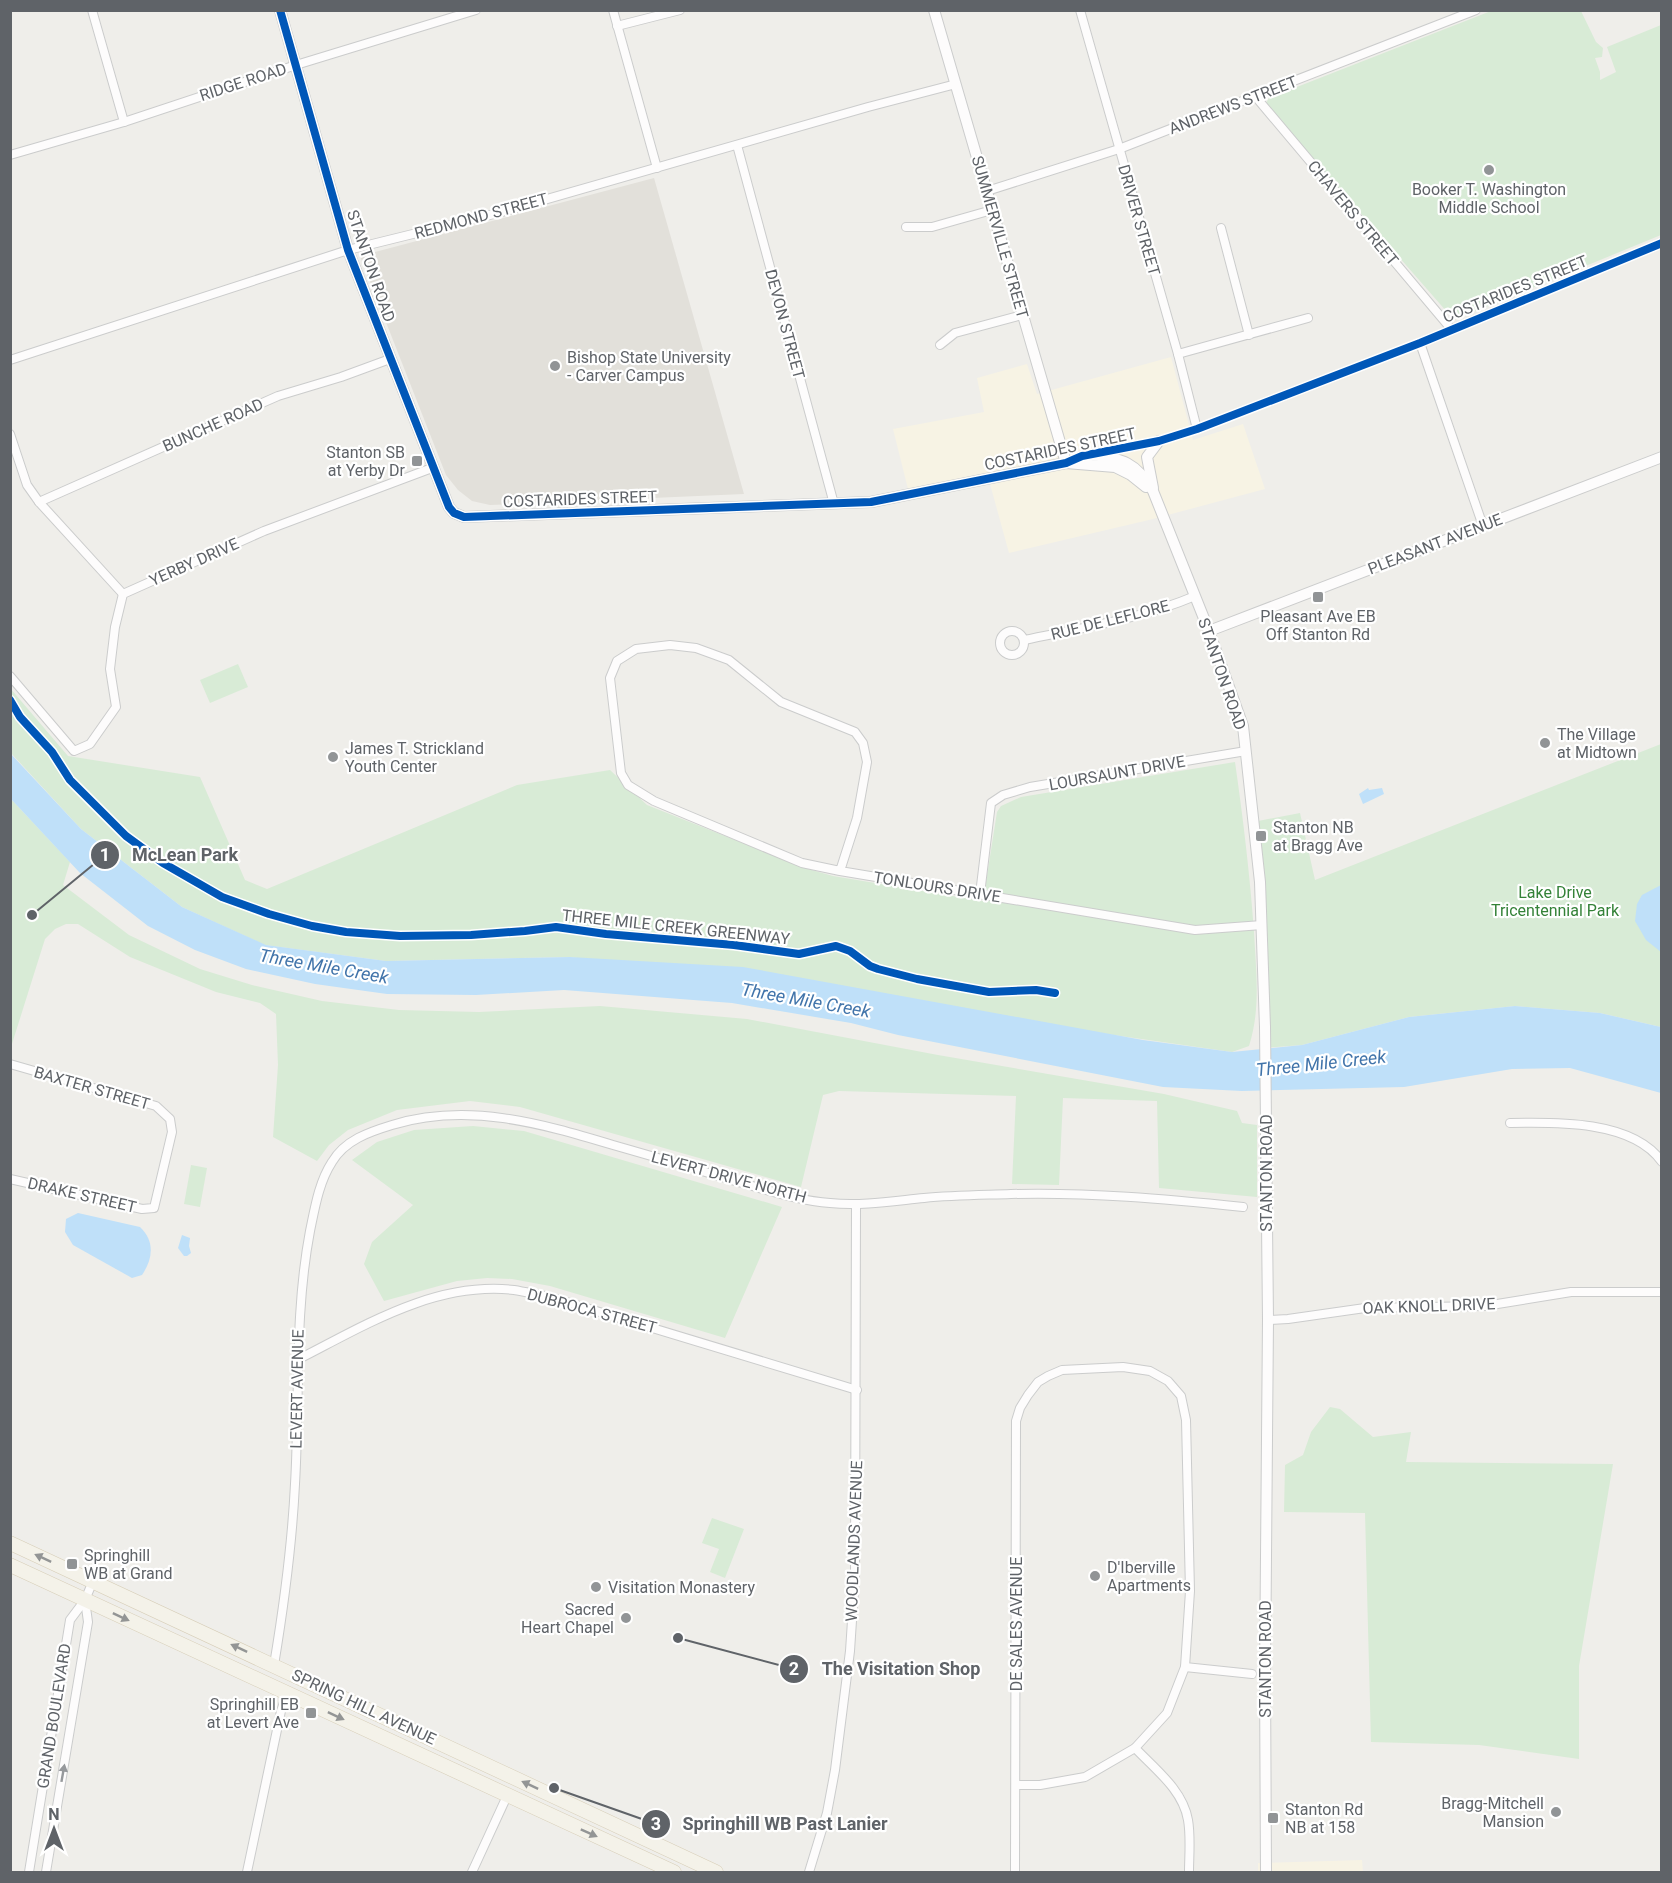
<svg xmlns="http://www.w3.org/2000/svg" width="1672" height="1883" viewBox="0 0 1672 1883" font-family="Roboto,sans-serif">
	<rect width="100%" height="100%" fill="#efeeea"/>
	<g fill="#f7f3e4">
		<path d="M1171,357L1193,440L1243,424L1265,489L1149,520L1009,553L987,473L908,489L893,429L984,412L977,378L1027,364L1037,394Z"/>
		<path d="M1362,1860L1363,1872H1258V1863Z"/>
	</g>
	<path fill="#e2e0da" d="M654,178L744,494L490,505L472,501L458,490L446,475L360,256Z"/>
	<g fill="#d8ebd6">
		<path d="M1491,11H1581L1596,42L1603,48L1602,57L1595,58L1600,72V80L1616,72L1607,47L1661,25V235L1454,320L1267,106L1266,103L1269,98Z"/>
		<path d="M238,664L248,687L210,703L200,680Z"/>
		<path d="M10,688L68,756L200,777L245,880L267,889L517,785L610,770L647,805L808,869L833,876L983,901L997,812L1001,806L1021,797L1235,762C1243,818 1250,875 1254,932C1256,970 1261,1009 1249,1046L1232,1052L570,957L386,961L265,945L182,907L81,829L11,753Z"/>
		<path d="M1661,744V1027L1600,1013L1515,1006L1409,1017L1302,1045L1265,1048L1253,822L1300,813L1315,880Z"/>
		<path d="M11,799L70,862L63,885L129,935L200,969L252,985L322,1001L399,1010L479,1012L600,1006L747,1019L938,1055L1164,1094L1237,1111L1242,1123L1257,1125V1197L1159,1188L1157,1101L1063,1098L1059,1185L1012,1184L1016,1096L839,1091L823,1095L801,1187L520,1107L470,1101L397,1110L348,1130L329,1145L317,1161L273,1137L278,1065L276,1014L260,1003L216,992L130,957L78,924H66L55,929L45,939L11,1047Z"/>
		<path d="M473,1126L524,1131L782,1207L725,1338L550,1286L512,1279L487,1278L457,1281L384,1301L364,1264L372,1242L413,1205L352,1160L377,1142L414,1130Z"/>
		<path d="M191,1165L207,1168L200,1207L184,1204Z"/>
		<path d="M1330,1407L1340,1409L1373,1437L1411,1432L1406,1462L1613,1464L1579,1666V1759L1479,1745L1371,1742L1365,1513L1284,1512L1285,1465L1303,1455L1311,1432Z"/>
		<path d="M712,1518L744,1529L725,1578L710,1572L719,1549L702,1543Z"/>
	</g>
	<g fill="#bfe0f9">
		<path d="M10,753L81,829L182,907L266,945L386,961L570,957L743,967L1143,1040L1232,1052L1302,1045L1409,1017L1515,1006L1600,1013L1661,1027V1093L1570,1068L1512,1069L1404,1087L1242,1091L1163,1087L898,1035L851,1023L732,1003L564,990L476,995L387,994L315,984L246,969L195,950L148,926L80,873L11,799Z"/>
		<path d="M1368,788L1369,790L1382,788L1384,794L1363,804L1359,794Z"/>
		<path d="M1661,885V952L1646,940L1635,921L1637,904L1642,895Z"/>
		<path d="M78,1213L140,1227C155,1241 153,1259 142,1275L132,1278L73,1245L65,1232L66,1219Z"/>
		<path d="M182,1235L190,1238L189,1246L191,1253L187,1256H184L178,1248Z"/>
	</g>
	<g fill="none" stroke-linecap="round" stroke-linejoin="round">
		<g stroke="#cbcccc" stroke-width="10">
			<g id="minor">
				<path d="M92,10L124,122"/>
				<path d="M613,10L657,168"/>
				<path d="M1080,10L1178,354L1197,429"/>
				<path d="M617,26L680,10"/>
				<path d="M1255,96L1452,330"/>
				<path d="M737,145L834,504"/>
				<path d="M10,155L124,122L296,65L476,10"/>
				<path d="M987,191L1119,149L1476,10"/>
				<path d="M906,227H932L992,210"/>
				<path d="M1221,228L1249,335"/>
				<path d="M1420,343L1483,526"/>
				<path d="M940,345L955,333L1022,315"/>
				<path d="M1178,354L1308,318"/>
				<path d="M10,360L348,250L502,212L868,107L956,84"/>
				<path d="M10,434L27,485L39,502L123,594"/>
				<path d="M1067,463L1082,456L1159,441L1197,429L1420,343L1662,243"/>
				<path d="M39,502L278,396L341,377L390,359"/>
				<circle cx="1012" cy="643" r="12"/>
				<path d="M1024,640C1081,628 1141,619 1195,596"/>
				<path d="M10,676L74,751L90,744L116,707L110,669L115,627L123,594L264,531L432,468"/>
				<path d="M840,871L857,818L867,762L863,743L855,732L781,702L729,660L696,648L670,645L636,649L617,661L610,678L621,773L628,785L654,801L802,863L840,871L1195,930L1262,925"/>
				<path d="M980,894L991,803L1003,795L1030,787L1246,751"/>
				<path d="M10,1064L156,1106L170,1119L172,1132L154,1208L142,1209L10,1179"/>
				<path d="M1510,1123C1555,1122 1633,1120 1662,1162"/>
				<path d="M1268,1320L1288,1319L1365,1308L1485,1306L1571,1292H1662"/>
				<path d="M297,1360C364,1326 435,1281 514,1290C526,1292 538,1295 550,1297L857,1390"/>
				<path d="M274,1665C284,1605 292,1545 295,1484C300,1399 294,1315 310,1231C315,1207 319,1182 332,1162C345,1140 369,1132 392,1125C467,1102 540,1123 613,1145C655,1157 696,1169 738,1182C768,1190 799,1201 830,1203C862,1206 893,1201 924,1198C953,1195 982,1195 1011,1194C1089,1192 1166,1199 1243,1207"/>
				<path d="M1185,1667L1252,1674"/>
				<path d="M1135,1748C1155,1769 1183,1790 1188,1820C1191,1837 1189,1856 1189,1872"/>
				<path d="M29,1872L70,1620L85,1600L93,1581"/>
				<path d="M46,1872L88,1622L85,1600"/>
				<path d="M247,1872L281,1711L287,1694"/>
				<path d="M472,1872L507,1796"/>
				<path d="M809,1872L827,1813L835,1770L850,1651L855,1575L856,1205"/>
				<path d="M1015,1872L1016,1421L1020,1408L1028,1395L1038,1382L1048,1376L1062,1370L1123,1367L1150,1371L1168,1381L1181,1396L1186,1420L1190,1591L1185,1667L1167,1713L1135,1748L1085,1777L1040,1785H1016"/>
			</g>
		</g>
		<g stroke="#cbcccc" stroke-width="12">
			<g id="tertiary">
				<path d="M280,10L348,250L449,507L454,513L464,517L871,502L1066,463L1115,467L1131,475L1146,487"/>
				<path d="M934,10L1066,463"/>
				<path d="M1090,455C1122,458 1136,462 1153,491L1209,631L1243,726L1260,882L1265,1027L1268,1320L1265,1675L1266,1872"/>
				<path d="M1153,488L1147,457L1159,441"/>
				<path d="M1209,631L1662,457"/>
			</g>
		</g>
		<g stroke="#d7ceb8" stroke-width="15">
			<g id="primary">
				<path d="M10,1543L716,1872"/>
				<path d="M10,1565L674,1872"/>
			</g>
		</g>
		<use href="#minor" stroke="#fdfcfc" stroke-width="8"/>
		<use href="#tertiary" stroke="#fdfcfc" stroke-width="10"/>
		<use href="#primary" stroke="#f4f2e9" stroke-width="14"/>
		<g stroke="#fff" stroke-width="11">
			<g id="cycleway">
				<path d="M280,10L348,250L449,507L454,513L464,517L871,502L1066,463L1082,456L1159,441L1197,429L1420,343L1662,243"/>
				<path d="M10,700L20,717L52,752L70,780L126,836L163,863L222,897L269,914L312,926L346,932L400,936L471,935L525,931L556,927L606,934L734,945L799,954L836,946L850,951L870,966L878,969L917,979L989,992L1036,990L1055,993"/>
			</g>
		</g>
		<use href="#cycleway" stroke="#0057b8" stroke-width="8"/>
	</g>
	<defs><path id="oneway-solid" d="M-6-.8H1V-3.2L6.5 0L1 3.2V.8H-6Z" transform="scale(1.5)"/></defs>
	<g fill="#939595">
		<use href="#oneway-solid" transform="translate(43 1558) rotate(-155)"/>
		<use href="#oneway-solid" transform="translate(121 1617) rotate(25)"/>
		<use href="#oneway-solid" transform="translate(239 1648) rotate(-155)"/>
		<use href="#oneway-solid" transform="translate(336 1716) rotate(25)"/>
		<use href="#oneway-solid" transform="translate(530 1785) rotate(-155)"/>
		<use href="#oneway-solid" transform="translate(589 1833) rotate(24)"/>
	</g>
	<use fill="#96999c" href="#oneway-solid" transform="translate(63 1773) rotate(-80)"/>
	<g fill="#919496" stroke="#fff" stroke-width="2">
		<circle cx="1489" cy="170" r="6"/>
		<circle cx="555" cy="366" r="6"/>
		<rect x="411" y="455" width="12" height="12" rx="3"/>
		<rect x="1312" y="591" width="12" height="12" rx="3"/>
		<circle cx="1545" cy="743" r="6"/>
		<circle cx="333" cy="757" r="6"/>
		<rect x="1255" y="830" width="12" height="12" rx="3"/>
		<rect x="66" y="1558" width="12" height="12" rx="3"/>
		<circle cx="1095" cy="1576" r="6"/>
		<circle cx="596" cy="1587" r="6"/>
		<circle cx="626" cy="1618" r="6"/>
		<rect x="305" y="1707" width="12" height="12" rx="3"/>
		<circle cx="1556" cy="1812" r="6"/>
		<rect x="1267" y="1812" width="12" height="12" rx="3"/>
	</g>
	<g text-anchor="middle" dominant-baseline="central" stroke-width="4.5" stroke-linejoin="round" paint-order="stroke">
		<g font-size="16" fill="#5f6368" stroke="#fff">
			<text transform="translate(243 82) rotate(-18)">RIDGE ROAD</text>
			<text transform="translate(1233 105) rotate(-21)">ANDREWS STREET</text>
			<text transform="translate(1353 213) rotate(50)">CHAVERS STREET</text>
			<text transform="translate(481 216) rotate(-15)">REDMOND STREET</text>
			<text transform="translate(1139 220) rotate(74)">DRIVER STREET</text>
			<text transform="translate(1000 237) rotate(74)">SUMMERVILLE STREET</text>
			<text transform="translate(371 266) rotate(71)">STANTON ROAD</text>
			<text transform="translate(1515 289) rotate(-22)">COSTARIDES STREET</text>
			<text transform="translate(785 324) rotate(75)">DEVON STREET</text>
			<text transform="translate(213 425) rotate(-24)">BUNCHE ROAD</text>
			<text transform="translate(1060 449) rotate(-12)">COSTARIDES STREET</text>
			<text transform="translate(580 499) rotate(-2)">COSTARIDES STREET</text>
			<text transform="translate(1435 544) rotate(-21)">PLEASANT AVENUE</text>
			<text transform="translate(194 562) rotate(-24)">YERBY DRIVE</text>
			<text transform="translate(1110 620) rotate(-14)">RUE DE LEFLORE</text>
			<text transform="translate(1222 674) rotate(71)">STANTON ROAD</text>
			<text transform="translate(1117 773) rotate(-10)">LOURSAUNT DRIVE</text>
			<text transform="translate(937 887) rotate(9)">TONLOURS DRIVE</text>
			<text transform="translate(676 927) rotate(6)">THREE MILE CREEK GREENWAY</text>
			<text transform="translate(92 1088) rotate(16)">BAXTER STREET</text>
			<text transform="translate(1266 1173) rotate(-90)">STANTON ROAD</text>
			<text transform="translate(729 1177) rotate(15)">LEVERT DRIVE NORTH</text>
			<text transform="translate(82 1195) rotate(13)">DRAKE STREET</text>
			<text transform="translate(1429 1306) rotate(-2)">OAK KNOLL DRIVE</text>
			<text transform="translate(592 1311) rotate(15)">DUBROCA STREET</text>
			<text transform="translate(297 1389) rotate(-89)">LEVERT AVENUE</text>
			<text transform="translate(854 1541) rotate(-88)">WOODLANDS AVENUE</text>
			<text transform="translate(1016 1624) rotate(-90)">DE SALES AVENUE</text>
			<text transform="translate(1265 1659) rotate(-90)">STANTON ROAD</text>
			<text transform="translate(364 1707) rotate(25)">SPRING HILL AVENUE</text>
			<text transform="translate(54 1716) rotate(-81)">GRAND BOULEVARD</text>
		</g>
		<g font-size="16" fill="#5f6368" stroke="#fff" text-anchor="start">
			<text x="1489" y="189" text-anchor="middle">Booker T. Washington<tspan x="1489" dy="18">Middle School</tspan></text>
			<text x="567" y="357">Bishop State University<tspan x="567" dy="18">- Carver Campus</tspan></text>
			<text x="405" y="452" text-anchor="end">Stanton SB<tspan x="405" dy="18">at Yerby Dr</tspan></text>
			<text x="1318" y="616" text-anchor="middle">Pleasant Ave EB<tspan x="1318" dy="18">Off Stanton Rd</tspan></text>
			<text x="1557" y="734">The Village<tspan x="1557" dy="18">at Midtown</tspan></text>
			<text x="345" y="748">James T. Strickland<tspan x="345" dy="18">Youth Center</tspan></text>
			<text x="1273" y="827">Stanton NB<tspan x="1273" dy="18">at Bragg Ave</tspan></text>
			<text x="84" y="1555">Springhill<tspan x="84" dy="18">WB at Grand</tspan></text>
			<text x="1107" y="1567">D'Iberville<tspan x="1107" dy="18">Apartments</tspan></text>
			<text x="608" y="1587">Visitation Monastery</text>
			<text x="614" y="1609" text-anchor="end">Sacred<tspan x="614" dy="18">Heart Chapel</tspan></text>
			<text x="299" y="1704" text-anchor="end">Springhill EB<tspan x="299" dy="18">at Levert Ave</tspan></text>
			<text x="1544" y="1803" text-anchor="end">Bragg-Mitchell<tspan x="1544" dy="18">Mansion</tspan></text>
			<text x="1285" y="1809">Stanton Rd<tspan x="1285" dy="18">NB at 158</tspan></text>
		</g>
		<g font-size="16" fill="#348238" stroke="#fff">
			<text x="1555" y="892">Lake Drive<tspan x="1555" dy="18">Tricentennial Park</tspan></text>
		</g>
		<g font-size="18" font-style="italic" fill="#4174aa" stroke="#fff">
			<text transform="translate(324 966) rotate(10)">Three Mile Creek</text>
			<text transform="translate(806 1000) rotate(10)">Three Mile Creek</text>
			<text transform="translate(1321 1063) rotate(-6)">Three Mile Creek</text>
		</g>
	</g>
	<path fill="none" stroke="#5f6368" stroke-width="2" d="M32 915L105 855M678 1638L794 1669M554 1788L656 1824"/>
	<g fill="#5f6368" stroke="#fff" stroke-width="2">
		<circle cx="32" cy="915" r="6"/>
		<circle cx="678" cy="1638" r="6"/>
		<circle cx="554" cy="1788" r="6"/>
		<circle cx="105" cy="855" r="15"/>
		<circle cx="794" cy="1669" r="15"/>
		<circle cx="656" cy="1824" r="15"/>
	</g>
	<g font-size="18" text-anchor="middle" font-weight="bold" fill="#fff">
		<text x="105" y="861">1</text>
		<text x="794" y="1675">2</text>
		<text x="656" y="1830">3</text>
	</g>
	<g font-size="18" text-anchor="middle" font-weight="bold" fill="#5f6368" stroke="#fff" stroke-width="4.5" stroke-linejoin="round" paint-order="stroke">
		<text x="185" y="861">McLean Park</text>
		<text x="901" y="1675">The Visitation Shop</text>
		<text x="785" y="1830">Springhill WB Past Lanier</text>
	</g>
	<rect width="1672" height="1883" fill="none" stroke="#5f6368" stroke-width="24"/>
	<g transform="translate(54 1829)" stroke="#ffffff" stroke-width="4.5" paint-order="stroke">
	<path d="M0-4.5L10 22L0 15L-10 22Z" fill="#5f6368"/>
	<text y="-9" font-size="16" font-weight="bold" text-anchor="middle" fill="#5f6368">N</text>
	</g>
</svg>
